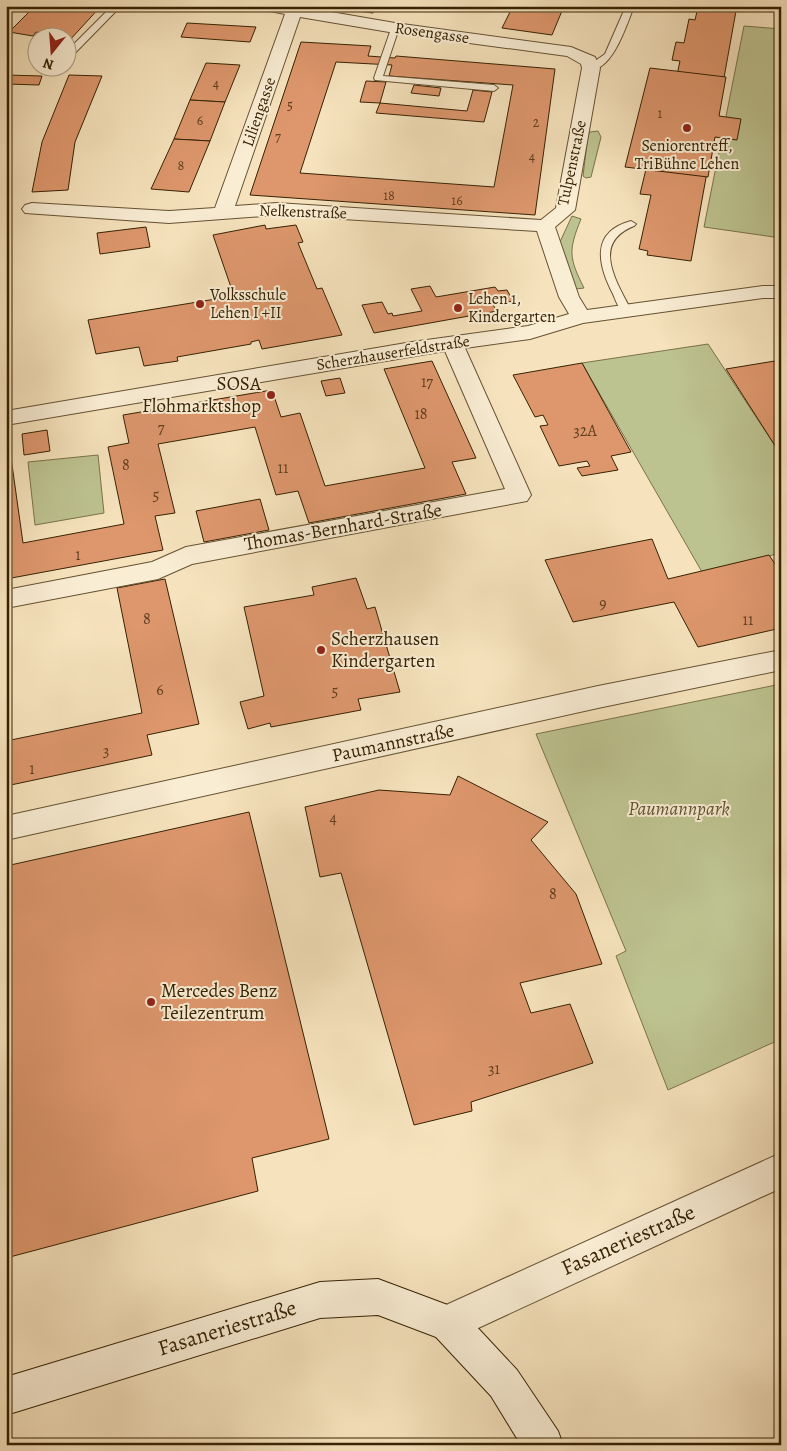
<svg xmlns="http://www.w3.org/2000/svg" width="787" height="1451" viewBox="0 0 787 1451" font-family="Alegreya,serif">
	<rect width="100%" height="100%" fill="#f6e3bd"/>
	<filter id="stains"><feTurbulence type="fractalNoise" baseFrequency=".004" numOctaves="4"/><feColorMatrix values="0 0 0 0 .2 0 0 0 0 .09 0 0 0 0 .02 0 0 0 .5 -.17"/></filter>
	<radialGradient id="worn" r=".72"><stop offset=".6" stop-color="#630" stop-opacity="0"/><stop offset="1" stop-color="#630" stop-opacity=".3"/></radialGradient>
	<g fill="#bdc390" stroke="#7a724a">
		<path d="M744,26L781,29V238L704,227Z"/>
		<path d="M598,131L601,137L591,177L586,178L583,176L588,135L590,132Z"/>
		<path d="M572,216L581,219C568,251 569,258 584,288L576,289L559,244Z"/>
		<path d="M708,344L781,455V553L702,572L582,363Z"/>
		<path d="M98,455L104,513L35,525L28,462Z"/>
		<path d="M781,684V1039L668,1090L616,956L626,951L536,734Z"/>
	</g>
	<g fill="#de976d" stroke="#362203" fill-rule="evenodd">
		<path d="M35,6H101L69,41H68V38H49L52,35L36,32L33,36L9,32Z"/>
		<path d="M334,6H378L373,13L333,8Z"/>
		<path d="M513,6H564L552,35L502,28Z"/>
		<path d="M698,7L736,11L691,261L647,255L648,251L639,249L651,195L640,194L646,169L656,171L680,61L672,60L676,42L684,43L689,19L695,20Z"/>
		<path d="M187,23L256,27L250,42L181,37Z"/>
		<path d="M301,42L371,46L368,56L395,58L396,56L555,69L535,215L250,195ZM336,62L392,65L389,76L513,85L494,187L300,173Z"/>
		<path d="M206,63L240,65L225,102L190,100Z"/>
		<path d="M650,68L726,77L719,116L741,119L737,140L715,137L708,177L625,167Z"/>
		<path d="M6,75L42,76L39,85L6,84Z"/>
		<path d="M69,75L102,76L75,142L68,190L32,192L42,142Z"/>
		<path d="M366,81L386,82L380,103L360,102Z"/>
		<path d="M414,85L441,88L439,96L411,93Z"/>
		<path d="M473,90L492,92L484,122L376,113L380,103L467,111Z"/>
		<path d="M190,100L225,102L210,141L174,139Z"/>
		<path d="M174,139L210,141L189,192L151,189Z"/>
		<path d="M265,225L266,229L296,225L303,242L298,243L317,289L322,288L342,335L262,349L259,340L251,342V344L177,357L178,361L144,366L139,347L96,354L88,320L234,296L213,235Z"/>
		<path d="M146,227L150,247L100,254L97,233Z"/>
		<path d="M430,286L436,297L495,287L498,291L507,290L513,301L493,305L497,311L374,333L362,305L382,302L388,314L392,313L393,316L422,311L411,289Z"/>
		<path d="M781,360V455L726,369Z"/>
		<path d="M432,361L476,458L452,462L466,494L309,523L298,491L276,495L255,427L158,444L175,513L155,516L163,550L6,579V437L8,436L23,543L124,524L108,447L129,443L123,415L272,390L281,417L300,413L325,486L425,468L384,369Z"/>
		<path d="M582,363L631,452L611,456L618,470L582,476L577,468L590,466L587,461L559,466L540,426L548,425L543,415L535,417L513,375Z"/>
		<path d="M340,378L345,393L326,396L321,381Z"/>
		<path d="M47,430L50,451L24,455L22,434Z"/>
		<path d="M260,499L269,530L204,542L196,511Z"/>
		<path d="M652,539L668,579L769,555L781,573V628L698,647L674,602L573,622L545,560Z"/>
		<path d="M356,578L367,609L375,607L400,692L358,699L361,710L271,727L270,723L248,729L240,702L264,696L244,607L314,595L312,587Z"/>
		<path d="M165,579L199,724L147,735L152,755L6,786V741L142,713L117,588Z"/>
		<path d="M458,776L548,822L531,840L576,894L602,964L520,983L531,1013L570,1004L593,1063L471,1102L472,1111L414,1125L341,873L320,877L305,807L379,790L450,795Z"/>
		<path d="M249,812L329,1139L252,1158L258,1191L6,1258V866Z"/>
	</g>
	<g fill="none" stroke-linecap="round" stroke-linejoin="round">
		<g stroke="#665232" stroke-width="2">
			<g id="lane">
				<path d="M112,6H121L74,54H68V50Z"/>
				<path d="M626,6H634C627,24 612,73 588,70V66L605,54Z"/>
				<path d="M392,26L399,28L383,76L494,85L498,88L494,91L375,80L374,78Z"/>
				<path d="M631,221L636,224L634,226C591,243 616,281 631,310L626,313C619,311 616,301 613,294C598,265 590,232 631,221Z"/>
			</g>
		</g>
		<g stroke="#665232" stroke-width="2">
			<g id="street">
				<path d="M258,6H296L395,23L571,47L595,57L600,68L575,210L555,227L579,297L587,310L763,286H781V298H763L583,323L530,339L465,348L531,495L527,501L192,564L158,579L6,608V590L152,562L186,547L505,489L445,351L6,425V411L412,342L528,326L569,314L559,297L537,231L277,215L169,223L25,213L22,209L25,205L32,203L169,211L215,208L285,14L260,9ZM300,17L395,33L567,56L581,64L582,68L556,208L541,220L277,203L235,206Z"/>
				<path d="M781,650V670L598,708L6,840V816L598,686Z"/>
				<path d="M781,1153V1188L461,1336L448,1341L435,1336L430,1323L435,1310Z"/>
			</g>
		</g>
		<g stroke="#362203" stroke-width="2">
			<path id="secondary" d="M378,1279L461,1310L517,1370L558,1431L563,1445H521L491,1396L436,1337L378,1315L320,1318L6,1415V1377L320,1282Z"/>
		</g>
		<use href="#lane" fill="#f9edd4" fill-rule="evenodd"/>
		<use href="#street" fill="#f9edd4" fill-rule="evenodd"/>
		<use href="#secondary" fill="#f9edd4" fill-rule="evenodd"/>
	</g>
	<g fill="#8f2418" stroke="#f9edd4" stroke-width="2">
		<circle cx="687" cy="128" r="5"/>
		<circle cx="200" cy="304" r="5"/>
		<circle cx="458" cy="308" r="5"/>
		<circle cx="271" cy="395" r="5"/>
		<circle cx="321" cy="650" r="5"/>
		<circle cx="151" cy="1002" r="5"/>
	</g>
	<g text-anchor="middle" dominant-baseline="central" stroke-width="4" stroke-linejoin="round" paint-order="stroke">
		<g font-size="14" fill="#603f1e">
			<text x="216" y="83">4</text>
			<text x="290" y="105">5</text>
			<text x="660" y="113">1</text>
			<text x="200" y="120">6</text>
			<text x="536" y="122">2</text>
			<text x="278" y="137">7</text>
			<text x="532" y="156">4</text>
			<text x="181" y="165">8</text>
			<text x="389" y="195">18</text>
			<text x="457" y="200">16</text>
		</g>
		<g font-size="16" fill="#362203" stroke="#f9edd4">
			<text transform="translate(432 33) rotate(8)">Rosengasse</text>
			<text transform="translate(259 112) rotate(-71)">Liliengasse</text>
			<text transform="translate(572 163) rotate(-78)">Tulpenstraße</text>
			<text transform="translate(303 212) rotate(2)">Nelkenstraße</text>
			<text transform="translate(393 353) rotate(-9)">Scherzhauserfeldstraße</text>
		</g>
		<g font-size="16" fill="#362203" stroke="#f9edd4" text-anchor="start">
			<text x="687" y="146" text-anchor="middle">Seniorentreff,<tspan x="687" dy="18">TriBühne Lehen</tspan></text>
			<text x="210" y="295">Volksschule<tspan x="210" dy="18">Lehen I +II</tspan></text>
			<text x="468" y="299">Lehen 1,<tspan x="468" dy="18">Kindergarten</tspan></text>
		</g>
		<g font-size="16" fill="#603f1e">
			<text x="427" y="382">17</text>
			<text x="421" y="414">18</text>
			<text x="161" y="428">7</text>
			<text x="585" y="431">32A</text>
			<text x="126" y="465">8</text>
			<text x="283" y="468">11</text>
			<text x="156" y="495">5</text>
			<text x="78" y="555">1</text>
			<text x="603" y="604">9</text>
			<text x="147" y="619">8</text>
			<text x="748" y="620">11</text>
			<text x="160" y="690">6</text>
			<text x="335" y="691">5</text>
			<text x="106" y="751">3</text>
			<text x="32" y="769">1</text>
			<text x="333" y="818">4</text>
			<text x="553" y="894">8</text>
			<text x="494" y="1069">31</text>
		</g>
		<g font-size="19" fill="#362203" stroke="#f9edd4" text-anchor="start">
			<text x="261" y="384" text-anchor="end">SOSA<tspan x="261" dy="22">Flohmarktshop</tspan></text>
			<text x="331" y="639">Scherzhausen<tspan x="331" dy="22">Kindergarten</tspan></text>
			<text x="161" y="991">Mercedes Benz<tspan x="161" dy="22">Teilezentrum</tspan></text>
		</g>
		<g font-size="19" fill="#362203" stroke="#f9edd4">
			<text transform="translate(343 527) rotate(-10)">Thomas-Bernhard-Straße</text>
			<text transform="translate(393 743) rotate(-12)">Paumannstraße</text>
		</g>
		<g font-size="19" font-style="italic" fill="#5e522d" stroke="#f9edd4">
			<text x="679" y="809">Paumannpark</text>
		</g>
		<g font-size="22" fill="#362203" stroke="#f9edd4">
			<text transform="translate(628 1240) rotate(-24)">Fasaneriestraße</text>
			<text transform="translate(227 1328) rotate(-17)">Fasaneriestraße</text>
		</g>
	</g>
	<rect width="787" height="1451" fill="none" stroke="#f6e3bd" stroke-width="25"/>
	<rect x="8" y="8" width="772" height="1436" fill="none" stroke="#362203" stroke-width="2.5"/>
	<rect x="12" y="12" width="762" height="1426" fill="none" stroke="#362203"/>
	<g transform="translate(52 52) rotate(197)"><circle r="24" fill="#f9edd4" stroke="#ab9c80"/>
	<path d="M0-4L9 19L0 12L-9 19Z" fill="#8f2418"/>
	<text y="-8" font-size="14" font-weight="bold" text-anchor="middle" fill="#362203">N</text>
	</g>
	<rect width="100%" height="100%" filter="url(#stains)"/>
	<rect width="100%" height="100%" fill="url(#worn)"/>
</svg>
